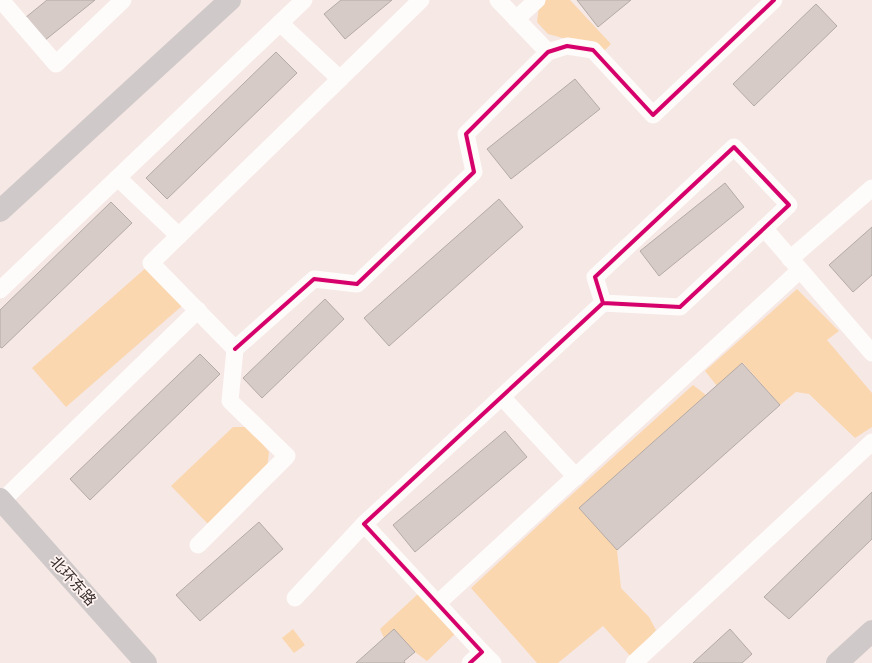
<svg xmlns="http://www.w3.org/2000/svg" width="872" height="663" viewBox="0 0 872 663" font-family="Figtree,'Noto Sans SC',sans-serif">
	<rect width="100%" height="100%" fill="#f6e8e4"/>
	<g fill="#fbd7b0">
		<path d="M546,0H570L611,44L603,52L570,40L548,34L537,22L539,6Z"/>
		<path d="M148,266L183,305L66,407L32,368Z"/>
		<path d="M797,289L839,331L827,340L872,393V427L855,438L809,394L796,392L780,405L743,363L717,386L705,371Z"/>
		<path d="M693,385L706,395L580,508L617,550L621,588L649,617L656,630L632,658L603,626L558,663H537L471,588L558,507Z"/>
		<path d="M233,427H249L269,452L267,469L208,524L171,486Z"/>
		<path d="M418,594L456,633L427,661L415,652L394,629L384,638L380,629Z"/>
		<path d="M293,629L305,645L294,653L282,638Z"/>
	</g>
	<g fill="#d6cbc7" stroke="#b4aaa6">
		<path d="M47,0H95L44,41L25,18Z"/>
		<path d="M341,0H392L345,39L324,14Z"/>
		<path d="M577,0H631L598,27Z"/>
		<path d="M816,4L837,26L754,106L733,84Z"/>
		<path d="M276,52L297,73L167,199L146,178Z"/>
		<path d="M575,79L600,109L511,179L487,149Z"/>
		<path d="M725,183L744,207L659,276L640,251Z"/>
		<path d="M499,199L523,227L389,346L364,318Z"/>
		<path d="M111,202L132,223L2,348L0,347V310Z"/>
		<path d="M872,227V275L853,292L829,265Z"/>
		<path d="M325,299L344,319L262,398L243,378Z"/>
		<path d="M200,354L220,374L90,500L70,479Z"/>
		<path d="M742,363L780,405L617,550L579,508Z"/>
		<path d="M505,431L527,457L415,552L393,525Z"/>
		<path d="M872,492V539L789,619L764,597Z"/>
		<path d="M259,522L283,549L200,621L176,595Z"/>
		<path d="M394,629L415,652L404,661L405,663H356Z"/>
		<path d="M730,629L752,654L742,663H693Z"/>
	</g>
	<g fill="none" stroke-linecap="round" stroke-linejoin="round">
		<g stroke="#fefcfb" stroke-width="17">
			<path d="M1,0L56,64L123,0"/>
			<path d="M498,0L548,52"/>
			<path d="M516,19L537,0"/>
			<path d="M280,23L340,79"/>
			<path d="M118,178L179,236"/>
			<path d="M764,228L872,353"/>
			<path d="M790,259L872,188"/>
			<path d="M0,290L304,0"/>
			<path d="M235,349L314,279L357,284L474,172L466,134L548,52L567,46L593,50L653,115L774,0"/>
			<path d="M502,397L576,477"/>
			<path d="M2,501L198,310"/>
			<path d="M198,545L287,456L230,401L235,349L151,263L421,0"/>
			<path d="M295,598L364,524"/>
			<path d="M438,603L800,270"/>
			<path d="M482,652L493,663"/>
			<path d="M470,663L482,652L364,524L603,303L680,307L789,205L734,147L595,277L603,303"/>
			<path d="M634,663L872,442"/>
		</g>
		<g stroke="#d0c9c9" stroke-width="22">
			<path d="M0,211L230,0"/>
			<path d="M0,499L146,663"/>
			<path d="M837,663L872,631"/>
		</g>
		<g stroke="#fff4f2" stroke-width="6">
			<g id="cycleway">
				<path d="M235,349L314,279L357,284L474,172L466,134L548,52L567,46L593,50L653,115L774,0"/>
				<path d="M470,663L482,652L364,524L603,303L680,307L789,205L734,147L595,277L603,303"/>
			</g>
		</g>
		<use href="#cycleway" stroke="#d6006c" stroke-width="4"/>
	</g>
	<g text-anchor="middle" dominant-baseline="central" stroke-width="3.5" stroke-linejoin="round" paint-order="stroke">
		<g font-size="15" fill="#3a302e" stroke="#fff4f2">
			<text transform="translate(73 581) rotate(48)">北环东路</text>
		</g>
	</g>
</svg>
